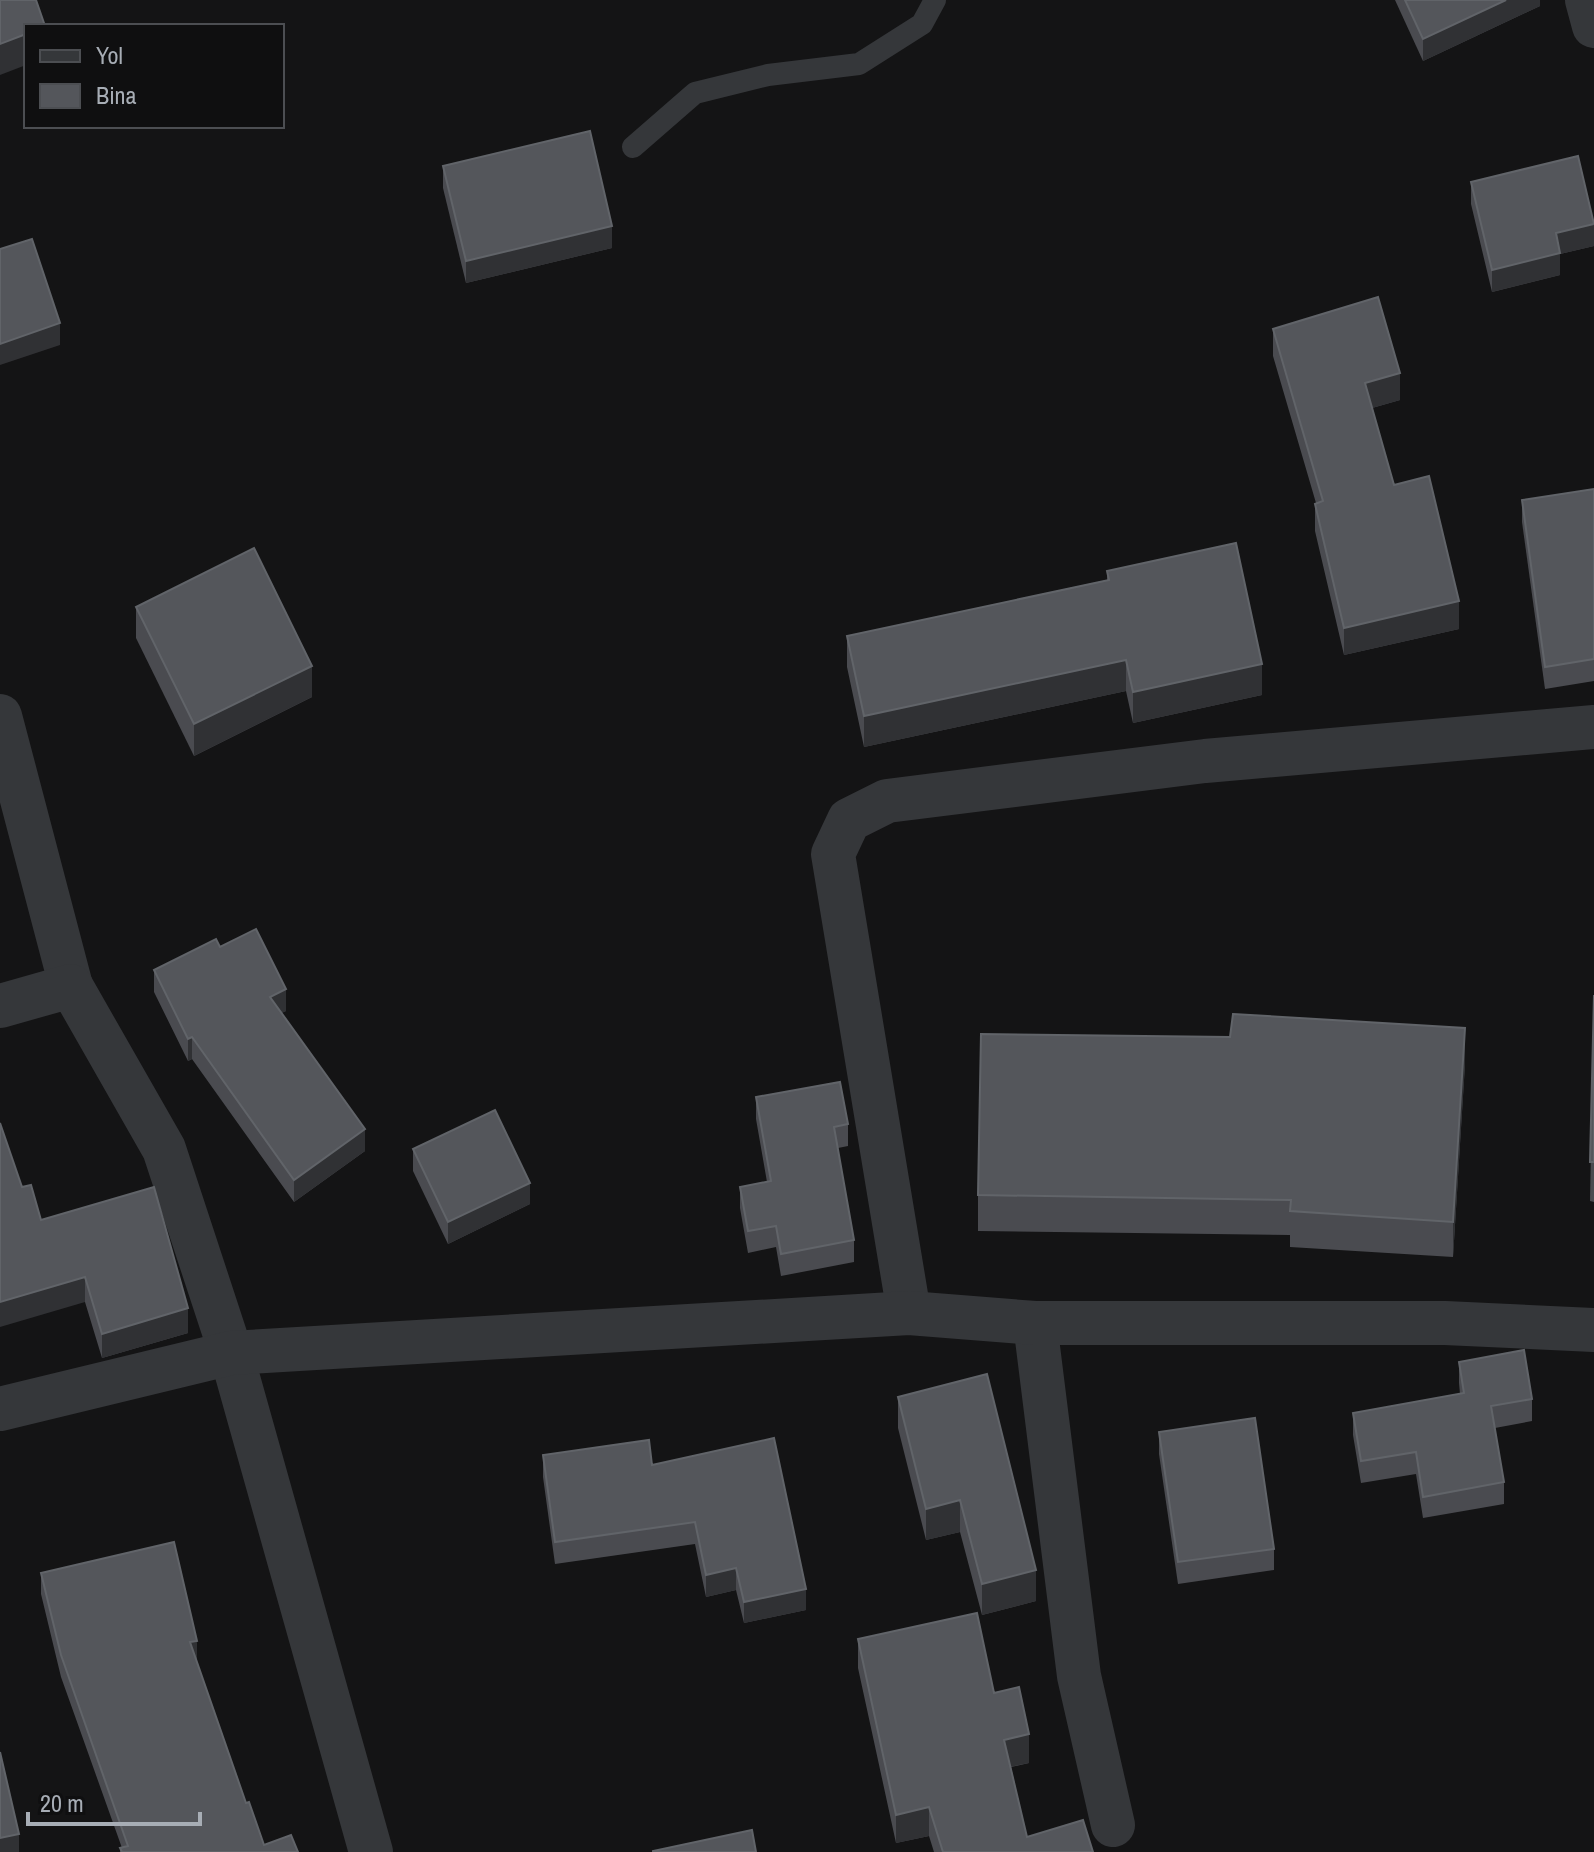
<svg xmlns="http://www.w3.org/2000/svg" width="1594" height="1852" viewBox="0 0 1594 1852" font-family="'Archivo Narrow',sans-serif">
	<rect width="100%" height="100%" fill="#141415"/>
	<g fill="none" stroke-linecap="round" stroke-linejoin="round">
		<path stroke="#35373a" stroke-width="22" d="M633,147L695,93L768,75L859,64L922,24L935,0"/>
		<g stroke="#35373a" stroke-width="44">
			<path d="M1587,0L1594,26"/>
			<path d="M0,716L71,986"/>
			<path d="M0,1006L71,986L164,1149L231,1353L371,1852"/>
			<path d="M909,1313L833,854L849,820L887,801L1205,761L1594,727"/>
			<path d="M1035,1323L1079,1676L1113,1825"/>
			<path d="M0,1409L231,1353L909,1313L1035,1323H1445L1594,1330"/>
		</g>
	</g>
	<g fill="#4a4b50">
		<path d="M1395,0H1540V6L1423,61Z"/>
		<path d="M443,166L612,248L466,283L443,188Z"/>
		<path d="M1471,182L1594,246L1560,254V275L1492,292L1471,204Z"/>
		<path d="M1273,329L1400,400L1372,408L1394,485L1459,629L1344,655L1315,531V504L1316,503L1273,356Z"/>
		<path d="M1594,489V681L1545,689L1522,522V500Z"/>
		<path d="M1107,571L1262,695L1133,723L1126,691L864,747L847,667V636L1107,580Z"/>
		<path d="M136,607L312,697L194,756L136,638Z"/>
		<path d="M220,947L286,1011L281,1013L365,1151L294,1202L192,1059L188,1061L154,992V970Z"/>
		<path d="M1594,995V1202L1590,1201Z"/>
		<path d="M1465,1064L1453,1257L1290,1247V1235L978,1231V1195Z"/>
		<path d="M756,1097L848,1124V1146L838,1148L854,1240V1262L781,1276L776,1247L748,1253L740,1208V1187L767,1182L756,1119Z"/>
		<path d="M413,1149L530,1204L448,1244L413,1171Z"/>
		<path d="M22,1187L41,1220L188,1333L102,1358L85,1302Z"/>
		<path d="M1459,1362L1532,1399V1421L1495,1428L1504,1482V1504L1423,1518L1416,1474L1361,1483L1353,1435V1413L1460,1394L1459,1383Z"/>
		<path d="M898,1397L1036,1601L982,1615L960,1532L926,1540L898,1428Z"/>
		<path d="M1159,1432L1274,1549V1570L1178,1584L1159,1454Z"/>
		<path d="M543,1455L652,1465L806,1610L744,1623L736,1590L706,1597L695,1544L555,1564L543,1477Z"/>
		<path d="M41,1573L197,1662L246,1803L264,1845L298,1852H120V1848H122L61,1677L41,1594Z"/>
		<path d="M858,1639L994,1693L1029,1763L1011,1767L1027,1837L1093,1852H934L929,1836L896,1843L858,1668Z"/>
	</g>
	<g fill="#303134">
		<path d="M1506,0H1540V6L1423,61V39Z"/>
		<path d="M26,34V65L0,75V44Z"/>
		<path d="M1594,224V246L1560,254V275L1492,292V270L1556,233Z"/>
		<path d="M612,226V248L466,283V261Z"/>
		<path d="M60,323V345L0,365V344Z"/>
		<path d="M1400,373V400L1365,410V383Z"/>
		<path d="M1459,601V629L1344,655V628Z"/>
		<path d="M1126,660V691L864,747V716Z"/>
		<path d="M1262,664V695L1133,723V692Z"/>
		<path d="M312,666V697L194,756V724Z"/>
		<path d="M286,989V1011L270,1019V997Z"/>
		<path d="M1465,1028V1064L1453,1257V1222Z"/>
		<path d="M192,1037V1059L188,1061V1039Z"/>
		<path d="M365,1129V1151L294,1202V1180Z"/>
		<path d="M530,1183V1204L448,1244V1222Z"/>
		<path d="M85,1277V1302L0,1327V1302Z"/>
		<path d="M188,1308V1333L102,1358V1334Z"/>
		<path d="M960,1500V1532L926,1540V1509Z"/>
		<path d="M736,1568V1590L706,1597V1575Z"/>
		<path d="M1036,1570V1601L982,1615V1584Z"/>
		<path d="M806,1589V1610L744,1623V1602Z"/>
		<path d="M197,1641V1662L190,1642Z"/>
		<path d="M1029,1734V1763L1004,1768V1740Z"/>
		<path d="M929,1807V1836L896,1843V1815Z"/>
		<path d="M19,1834V1852H0V1838Z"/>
	</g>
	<g fill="#54565b" stroke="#616469" stroke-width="2">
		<path d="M0,0H36L45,26H26V34L0,44Z"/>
		<path d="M1405,0H1506L1423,39Z"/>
		<path d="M590,131L612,226L466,261L443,166Z"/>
		<path d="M1578,156L1594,224L1556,233L1560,253L1492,270L1471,182Z"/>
		<path d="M32,239L60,323L0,344V249Z"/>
		<path d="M1378,297L1400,373L1365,383L1394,485L1429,476L1459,601L1344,628L1315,504L1323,501L1273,329Z"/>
		<path d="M1594,489V659L1545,667L1522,500Z"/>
		<path d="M1236,543L1262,664L1133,692L1126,660L864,716L847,636L1109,580L1107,571Z"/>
		<path d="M254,548L312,666L194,724L136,607Z"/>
		<path d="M256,929L286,989L270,997L365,1129L294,1180L192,1037L188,1039L154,970L216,939L220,947Z"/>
		<path d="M1594,995V1162H1590Z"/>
		<path d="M1233,1014L1465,1028L1453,1222L1290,1211L1291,1200L978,1195L981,1034L1230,1037Z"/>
		<path d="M840,1082L848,1124L834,1127L854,1240L781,1254L776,1226L748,1231L740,1187L771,1181L756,1097Z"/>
		<path d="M495,1110L530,1183L448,1222L413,1149Z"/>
		<path d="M0,1123L22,1187L31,1185L41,1220L154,1187L188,1308L102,1334L85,1277L0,1302Z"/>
		<path d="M1524,1350L1532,1399L1491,1406L1504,1482L1423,1497L1416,1452L1361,1461L1353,1413L1464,1393L1459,1362Z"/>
		<path d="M987,1374L1036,1570L982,1584L960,1500L926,1509L898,1397Z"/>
		<path d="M1255,1418L1274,1549L1178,1562L1159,1432Z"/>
		<path d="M774,1438L806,1589L744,1602L736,1568L706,1575L695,1522L555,1542L543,1455L649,1440L652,1465Z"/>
		<path d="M174,1542L197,1641L190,1642L246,1803L249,1802L264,1845L291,1835L298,1852H122L120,1848L128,1846L61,1655L41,1573Z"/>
		<path d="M977,1613L994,1693L1019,1687L1029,1734L1004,1740L1027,1837L1083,1820L1093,1852H943L929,1807L896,1815L858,1639Z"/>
		<path d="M0,1752L19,1834L0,1838Z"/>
		<path d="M752,1830L756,1852H653V1851Z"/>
	</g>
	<rect x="24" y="24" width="260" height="104" fill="#0f0f10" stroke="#4c4e52" stroke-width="2"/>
	<rect x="40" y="50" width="40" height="12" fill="#35373a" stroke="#4c4e52" stroke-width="2"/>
	<text x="96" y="64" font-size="24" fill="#a7adb5">Yol</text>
	<rect x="40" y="84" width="40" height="24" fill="#54565b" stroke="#4c4e52" stroke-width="2"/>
	<text x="96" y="104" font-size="24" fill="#a7adb5">Bina</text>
	<path d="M28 1812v12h172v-12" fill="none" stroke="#a7adb5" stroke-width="4"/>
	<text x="40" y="1812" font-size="24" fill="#a7adb5" stroke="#0f0f10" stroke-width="6" paint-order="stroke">20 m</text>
</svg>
